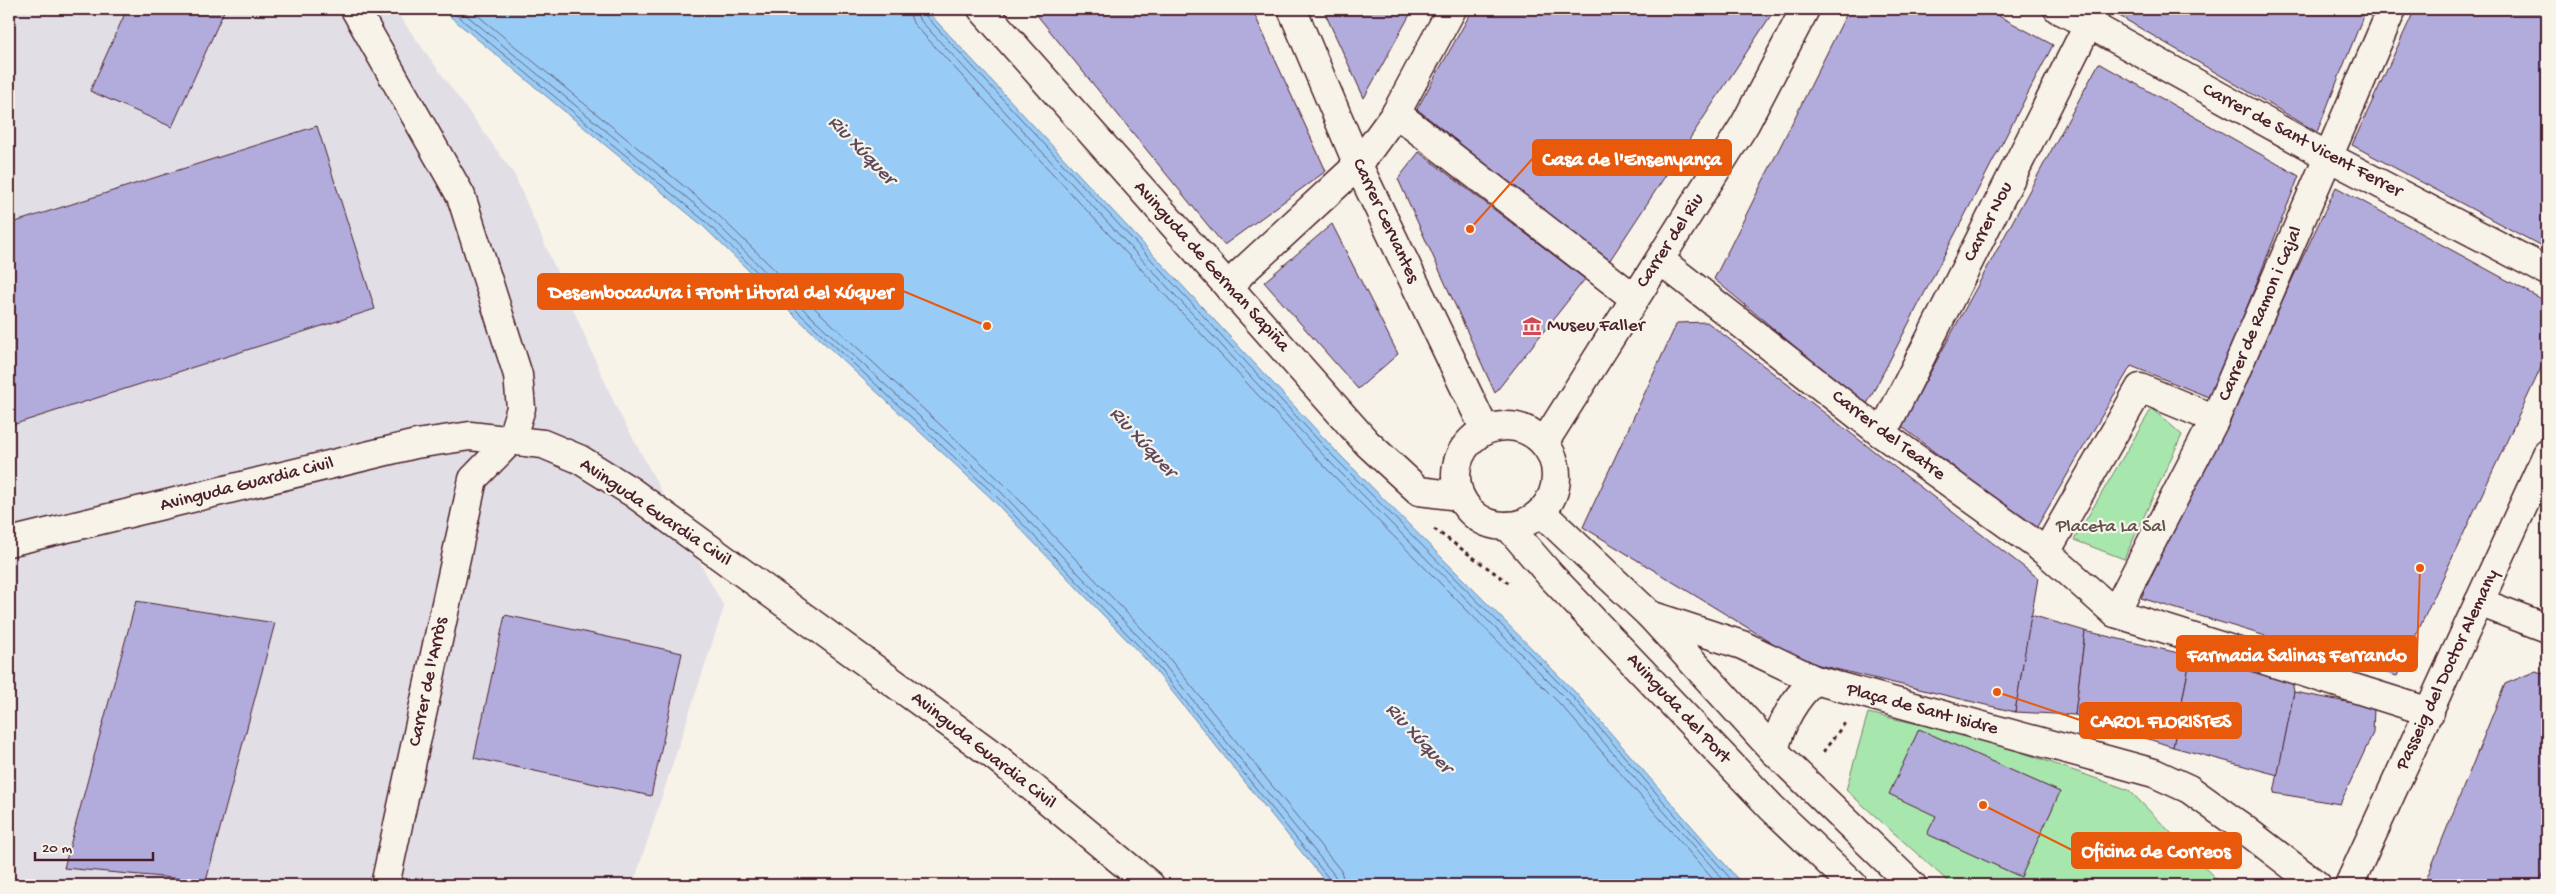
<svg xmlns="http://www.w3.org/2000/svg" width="2556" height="894" viewBox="0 0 2556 894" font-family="'Gochi Hand',sans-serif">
	<rect width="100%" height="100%" fill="#f7f3e8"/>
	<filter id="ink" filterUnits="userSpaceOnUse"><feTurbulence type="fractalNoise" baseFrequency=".02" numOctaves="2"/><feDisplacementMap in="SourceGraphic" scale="10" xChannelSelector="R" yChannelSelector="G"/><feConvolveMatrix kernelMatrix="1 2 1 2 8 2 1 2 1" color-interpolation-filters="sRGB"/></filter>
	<g filter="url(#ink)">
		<path fill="#e2dee5" d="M9,9H394L514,174L616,407L724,607L633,885H9Z"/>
		<g fill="#a7e6ad" stroke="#78826c">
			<path d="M2152,408L2182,435L2124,559L2074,540Z"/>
			<path d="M1868,713L1978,737L2129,790L2222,885H1952L1846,790Z"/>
		</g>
		<path fill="#98ccf6" stroke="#7987a5" d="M441,9H925L1335,450L1574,691L1743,885H1328L1150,664L991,498L794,315L703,226Z"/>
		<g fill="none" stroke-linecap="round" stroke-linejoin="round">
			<g stroke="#69647c" stroke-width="1">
				<path d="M449,9L706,222L797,311L995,495L1153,661L1330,880L1331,885"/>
				<path d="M459,9L710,217L801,307L999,490L1158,657L1335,876L1338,885"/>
				<path d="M470,9L715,212L807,301L1005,485L1164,652L1341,871L1345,885"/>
				<path d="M908,9L913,23L1321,463L1560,704L1718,885"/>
				<path d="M916,9L919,19L1326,458L1566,699L1728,885"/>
				<path d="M922,9L924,14L1331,454L1570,694L1736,885"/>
			</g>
		</g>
		<g fill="#b2acdd" stroke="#4a1f2b">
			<path d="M127,9H225L172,127L90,91Z"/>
			<path d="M1032,9H1252L1326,171L1224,245Z"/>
			<path d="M1323,9H1413L1364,98Z"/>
			<path d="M1473,9H1775L1608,263L1417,109Z"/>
			<path d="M1849,9H1986L2053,45L1866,406L1714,279Z"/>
			<path d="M2118,9H2366L2317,132L2116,14Z"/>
			<path d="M2415,9H2547V249L2352,145Z"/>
			<path d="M2099,63L2299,176L2211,398L2131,366L2035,530L1901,426Z"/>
			<path d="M317,126L375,309L9,426V224Z"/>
			<path d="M1419,152L1585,279L1495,393L1398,179Z"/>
			<path d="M2336,187L2547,302V355L2397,676L2141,598Z"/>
			<path d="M1332,224L1398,354L1358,389L1264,282Z"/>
			<path d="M1707,322L2038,578L2015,712L1802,661L1583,527L1677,323Z"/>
			<path d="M136,601L275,623L206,881L64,868Z"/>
			<path d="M505,615L682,653L651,796L474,758Z"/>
			<path d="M2031,615L2085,631L2075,715L2015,712Z"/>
			<path d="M2085,631L2191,656L2173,747L2075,715Z"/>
			<path d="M2191,656L2292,681L2294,692L2278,775L2173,747Z"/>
			<path d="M2536,671L2547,675V867L2538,885H2424L2505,684Z"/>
			<path d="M2294,692L2374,707L2373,733L2340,804L2274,793Z"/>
			<path d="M1919,729L2060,792L2021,877L1927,834L1936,816L1889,794Z"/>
			<path d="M2547,867V885H2538Z"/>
		</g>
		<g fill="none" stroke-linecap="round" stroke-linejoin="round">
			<g stroke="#4a1f2b" stroke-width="31">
				<g id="pedestrian">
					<path d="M2058,9L2089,24"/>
					<path d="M2239,825L2317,885"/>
					<path d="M2349,885L2547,454"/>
				</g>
			</g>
			<g stroke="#4a1f2b" stroke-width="31">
				<g id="minor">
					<path d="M355,9L461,196L518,375L521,408L511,440L473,479L385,885"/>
					<path d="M2089,24L2329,157L2547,271"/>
					<path d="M1396,113L1634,298"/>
					<path d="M1660,260L1882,434L2046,552L2115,613L2430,712"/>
					<path d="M1230,289L1240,274L1358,165L1396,113L1452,9"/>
					<path d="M1882,434L2096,9"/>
					<path d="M1544,443L1745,124L1805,9"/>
					<path d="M2046,552L2140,388L2215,419"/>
					<path d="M2479,602L2547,628"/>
					<path d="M2115,613L2215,419L2392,9"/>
					<path d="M1650,615L1742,645L1815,680L2154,773L2189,789L2239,825"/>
					<path d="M1774,751C1781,723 1793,699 1815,680"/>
				</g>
			</g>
			<g stroke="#4a1f2b" stroke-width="31">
				<g id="tertiary">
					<path d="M982,9L1367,443L1419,491L1459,496"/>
					<path d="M1292,9L1358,165L1485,430"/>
					<circle cx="1506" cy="476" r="50"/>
					<path d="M1541,512L1650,615L1774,751L1912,885"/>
					<path d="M1508,526L1551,576L1772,808L1853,885"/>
					<path d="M9,542L416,444L470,436L543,444L579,459L632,492L997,758L1150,885"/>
				</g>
			</g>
			<g stroke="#4a1f2b" stroke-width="3" stroke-dasharray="4 4" stroke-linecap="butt">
				<path d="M1434,529L1510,584"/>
				<path d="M1823,752L1845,723"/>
			</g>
			<use href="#pedestrian" stroke="#f7f3e8" stroke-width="28"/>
			<use href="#minor" stroke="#f7f3e8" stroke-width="28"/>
			<use href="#tertiary" stroke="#f7f3e8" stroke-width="28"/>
		</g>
	</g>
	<defs>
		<g id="museum-bare" transform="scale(1.5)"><path d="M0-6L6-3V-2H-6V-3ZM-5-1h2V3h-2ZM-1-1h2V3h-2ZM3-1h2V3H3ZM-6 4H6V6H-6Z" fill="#d1495b" stroke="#f7f3e8" stroke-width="2.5" paint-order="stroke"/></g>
	</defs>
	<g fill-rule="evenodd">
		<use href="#museum-bare" x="1532" y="326"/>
	</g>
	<g text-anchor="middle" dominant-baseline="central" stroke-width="4.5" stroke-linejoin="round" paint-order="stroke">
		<g font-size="19" fill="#4a1f2b" stroke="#f7f3e8">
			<text transform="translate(2302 141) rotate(28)">Carrer de Sant Vicent Ferrer</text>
			<text transform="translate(1385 221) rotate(65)">Carrer Cervantes</text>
			<text transform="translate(1989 222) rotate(-63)">Carrer Nou</text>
			<text transform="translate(1671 241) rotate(-57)">Carrer del Riu</text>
			<text transform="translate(1211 267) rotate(48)">Avinguda de German Sapiña</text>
			<text transform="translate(2261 314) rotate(-67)">Carrer de Ramon i Cajal</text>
			<text transform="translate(1888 436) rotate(37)">Carrer del Teatre</text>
			<text transform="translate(247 485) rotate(-14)">Avinguda Guardia Civil</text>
			<text transform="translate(655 513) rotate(34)">Avinguda Guardia Civil</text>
			<text transform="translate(2448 670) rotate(-65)">Passeig del Doctor Alemany</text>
			<text transform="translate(429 682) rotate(-78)">Carrer de l'Arròs</text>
			<text transform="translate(1678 709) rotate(47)">Avinguda del Port</text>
			<text transform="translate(1922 710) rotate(15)">Plaça de Sant Isidre</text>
			<text transform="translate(983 751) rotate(38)">Avinguda Guardia Civil</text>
		</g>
		<g font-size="19" fill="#4a1f2b" stroke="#f7f3e8" text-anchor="start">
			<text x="1547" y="326">Museu Faller</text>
		</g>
		<g font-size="19" fill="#61514c" stroke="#f7f3e8">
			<text x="2111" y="527">Placeta La Sal</text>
		</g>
		<g font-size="20" font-style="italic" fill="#5e4a5e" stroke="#f7f3e8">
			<text transform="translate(861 151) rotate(46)">Riu Xúquer</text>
			<text transform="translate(1142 443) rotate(47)">Riu Xúquer</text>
			<text transform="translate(1418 739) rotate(47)">Riu Xúquer</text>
		</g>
	</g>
	<path fill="none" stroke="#e8590c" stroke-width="2" d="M1470 229L1533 158M987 326L903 291M2420 568L2417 654M1997 692L2080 720M1983 805L2072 850"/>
	<g fill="#e8590c" stroke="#f7f3e8" stroke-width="2">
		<circle cx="1470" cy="229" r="5"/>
		<circle cx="987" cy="326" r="5"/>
		<circle cx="2420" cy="568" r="5"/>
		<circle cx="1997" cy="692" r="5"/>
		<circle cx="1983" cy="805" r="5"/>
	</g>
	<g fill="#e8590c" stroke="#e8590c" stroke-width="2">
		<rect x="1533" y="140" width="198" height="35" rx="5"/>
		<rect x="538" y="274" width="365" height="35" rx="5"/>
		<rect x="2177" y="636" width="240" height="35" rx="5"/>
		<rect x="2080" y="703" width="161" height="35" rx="5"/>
		<rect x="2072" y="833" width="169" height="35" rx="5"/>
	</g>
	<g font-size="20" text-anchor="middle" font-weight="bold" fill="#fff">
		<text x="1632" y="165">Casa de l'Ensenyança</text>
		<text x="721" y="298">Desembocadura i Front Litoral del Xúquer</text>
		<text x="2297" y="661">Farmacia Salinas Ferrando</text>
		<text x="2161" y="727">CAROL FLORISTES</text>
		<text x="2156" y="857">Oficina de Correos</text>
	</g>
	<rect width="2556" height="894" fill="none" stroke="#f7f3e8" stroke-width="30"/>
	<rect x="15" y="15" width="2526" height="864" fill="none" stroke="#4a1f2b" stroke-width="2" filter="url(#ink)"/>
	<path d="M35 852v8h118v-8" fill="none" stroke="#4a1f2b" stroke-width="2.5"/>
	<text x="42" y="852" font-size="15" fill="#4a1f2b" stroke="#f7f3e8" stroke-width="4" paint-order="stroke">20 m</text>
</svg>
